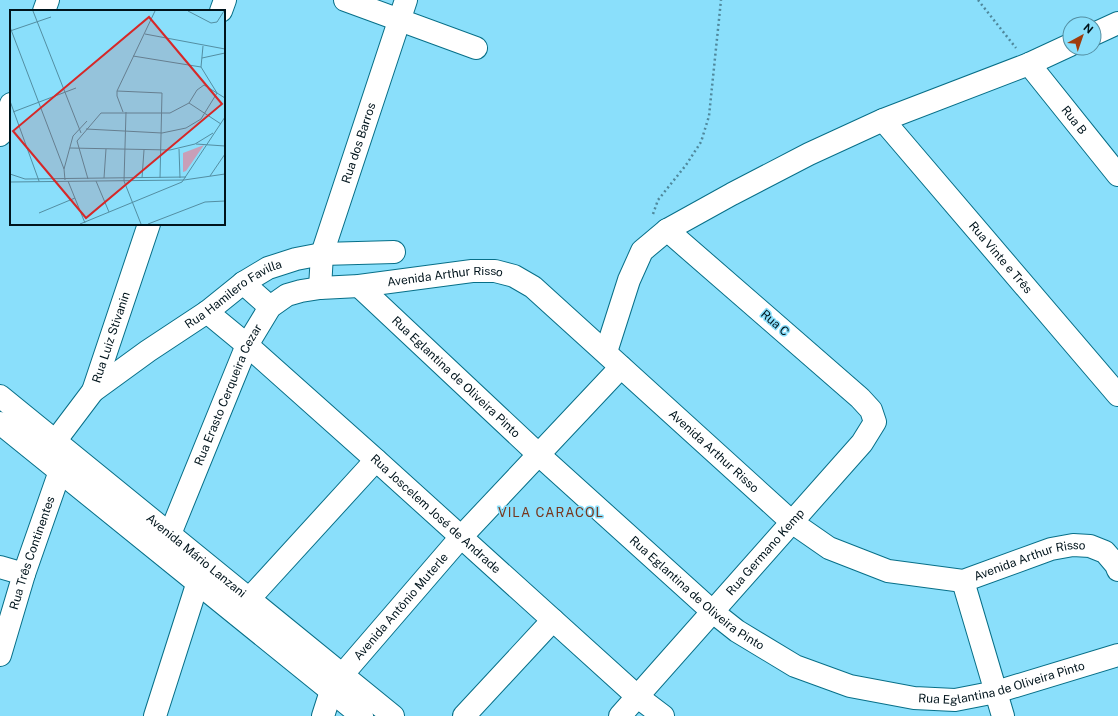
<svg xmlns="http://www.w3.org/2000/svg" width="1118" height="716" viewBox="0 0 1118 716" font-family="'Public Sans',sans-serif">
	<rect width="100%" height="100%" fill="#8adffb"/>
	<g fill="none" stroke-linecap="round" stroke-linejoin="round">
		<g stroke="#076f88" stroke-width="24">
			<g id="minor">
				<path d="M345,0L476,48"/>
				<path d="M44,11L48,0"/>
				<path d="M221,11L225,0"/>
				<path d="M1094,34L1118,23"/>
				<path id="s1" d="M1029,64L1118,175"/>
				<path id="s2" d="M883,120L1118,395"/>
				<path d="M0,135L11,104"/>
				<path d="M243,283L270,307"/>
				<path id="s3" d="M359,286L538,454L713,612L737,631L795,666L850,686L914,698L955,700L996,692L1118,655"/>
				<path id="s4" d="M320,288L322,254L406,0"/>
				<path id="s5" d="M207,312L247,345L376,460L638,697L663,716"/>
				<path d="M606,352L629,280L642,251L667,230L732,194L809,154L883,120L1029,64L1070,45"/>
				<path id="s6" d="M93,391L148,351L207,312L243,283L268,268L296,259L322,254L394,252"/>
				<path id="s7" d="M0,396L393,716"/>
				<path d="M0,423L362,716"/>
				<path id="s8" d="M47,452L93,391L149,224"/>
				<path id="s9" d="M170,534L247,345L270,307L287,295L301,291L320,288L359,286L472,271H495L514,276L533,287L793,523L829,548L888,571L963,581L1051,549L1073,545L1090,546L1105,552L1116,565L1118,570"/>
				<path d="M0,567L24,574"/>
				<path d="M963,581L1003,716"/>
				<path d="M249,599L376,460"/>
				<path id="s10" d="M0,655L24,574L60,471L66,459"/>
				<path d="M155,716L202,569"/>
				<path id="s11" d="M323,716L331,691L342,675L461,537L621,367"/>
				<path d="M464,716L553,620"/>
				<path id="s12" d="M620,716L862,443L875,422L871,410L860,398L667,230"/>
			</g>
		</g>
		<g stroke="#4f889c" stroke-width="2.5" stroke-dasharray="2 3" stroke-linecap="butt">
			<path d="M978,0L1016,48"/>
			<path d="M653,214L658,200L686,165L701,142L709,116L721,0"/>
		</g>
		<use href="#minor" stroke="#fff" stroke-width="22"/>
	</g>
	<g text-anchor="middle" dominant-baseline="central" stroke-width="3" stroke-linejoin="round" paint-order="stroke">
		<g font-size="12" fill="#00141c" stroke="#8adffb">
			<text stroke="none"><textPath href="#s1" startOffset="72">Rua B</textPath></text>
			<text stroke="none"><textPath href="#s4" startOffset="151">Rua dos Barros</textPath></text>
			<text stroke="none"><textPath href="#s2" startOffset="181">Rua Vinte e Três</textPath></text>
			<text stroke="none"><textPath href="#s9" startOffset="429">Avenida Arthur Risso</textPath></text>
			<text stroke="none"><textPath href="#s6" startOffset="171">Rua Hamilero Favilla</textPath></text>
			<text transform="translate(775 323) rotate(41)">Rua C</text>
			<text stroke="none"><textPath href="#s8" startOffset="133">Rua Luiz Stivanin</textPath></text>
			<text stroke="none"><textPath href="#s3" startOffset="133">Rua Eglantina de Oliveira Pinto</textPath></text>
			<text stroke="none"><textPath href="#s9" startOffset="151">Rua Erasto Cerqueira Cezar</textPath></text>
			<text stroke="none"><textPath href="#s9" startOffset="765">Avenida Arthur Risso</textPath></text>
			<text stroke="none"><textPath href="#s5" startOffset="305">Rua Joscelem José de Andrade</textPath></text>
			<text stroke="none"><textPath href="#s10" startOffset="107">Rua Três Continentes</textPath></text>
			<text stroke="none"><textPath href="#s12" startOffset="219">Rua Germano Kemp</textPath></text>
			<text stroke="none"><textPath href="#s7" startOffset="253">Avenida Mário Lanzani</textPath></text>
			<text stroke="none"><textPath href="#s9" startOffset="1125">Avenida Arthur Risso</textPath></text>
			<text stroke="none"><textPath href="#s3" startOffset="457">Rua Eglantina de Oliveira Pinto</textPath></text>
			<text stroke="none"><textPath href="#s11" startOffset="136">Avenida Antônio Muterle</textPath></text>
			<text stroke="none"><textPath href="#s3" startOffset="793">Rua Eglantina de Oliveira Pinto</textPath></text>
		</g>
		<g font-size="13" letter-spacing="1" fill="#77361c" stroke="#8adffb">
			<text x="551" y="512">VILA CARACOL</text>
		</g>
	</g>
	<g transform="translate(10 10)">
		<rect width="215" height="215" fill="#8adffb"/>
		<path d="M194,135L176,161L173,162V143Z" fill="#c89fb8"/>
		<path fill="none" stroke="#538ea2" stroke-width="1" d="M23,1L71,123M178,1L201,13L207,12L214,1M0,17L54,159L55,170M0,21L41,7M135,24L215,39M123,46L191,57M192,48L215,43M191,57L193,36M107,81L152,83L150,168M0,91L29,171M179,93L211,114M3,102L66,78M113,102L107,86V81L145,1M116,102L114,171L131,214M76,119L152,123L176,118L191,109L207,83L191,57M186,134L215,136M60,138L160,140L185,134L203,123M169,139L170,168M54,159L63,126L77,111M0,164L15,169L176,167M200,166L215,144M94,168L96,139M132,168L134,140M78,169L67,131L91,103H160L179,93L187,80L194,75L215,88M58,171L75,213M86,171L99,202M0,172L174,170L215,164M29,203L65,188M70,214L172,172L215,107M138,214L195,192L215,191"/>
		<path fill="#d62828" fill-opacity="0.15" stroke="#d62828" stroke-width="2" d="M139,7L212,94L76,208L3,121Z"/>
		<rect width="215" height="215" fill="none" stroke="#00141c" stroke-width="2"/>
	</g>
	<g transform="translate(1082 36) rotate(40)"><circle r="19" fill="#8adffb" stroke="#538ea2"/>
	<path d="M0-3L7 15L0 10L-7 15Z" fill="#a03c0c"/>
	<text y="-6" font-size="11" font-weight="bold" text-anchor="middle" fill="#00141c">N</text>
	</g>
</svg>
